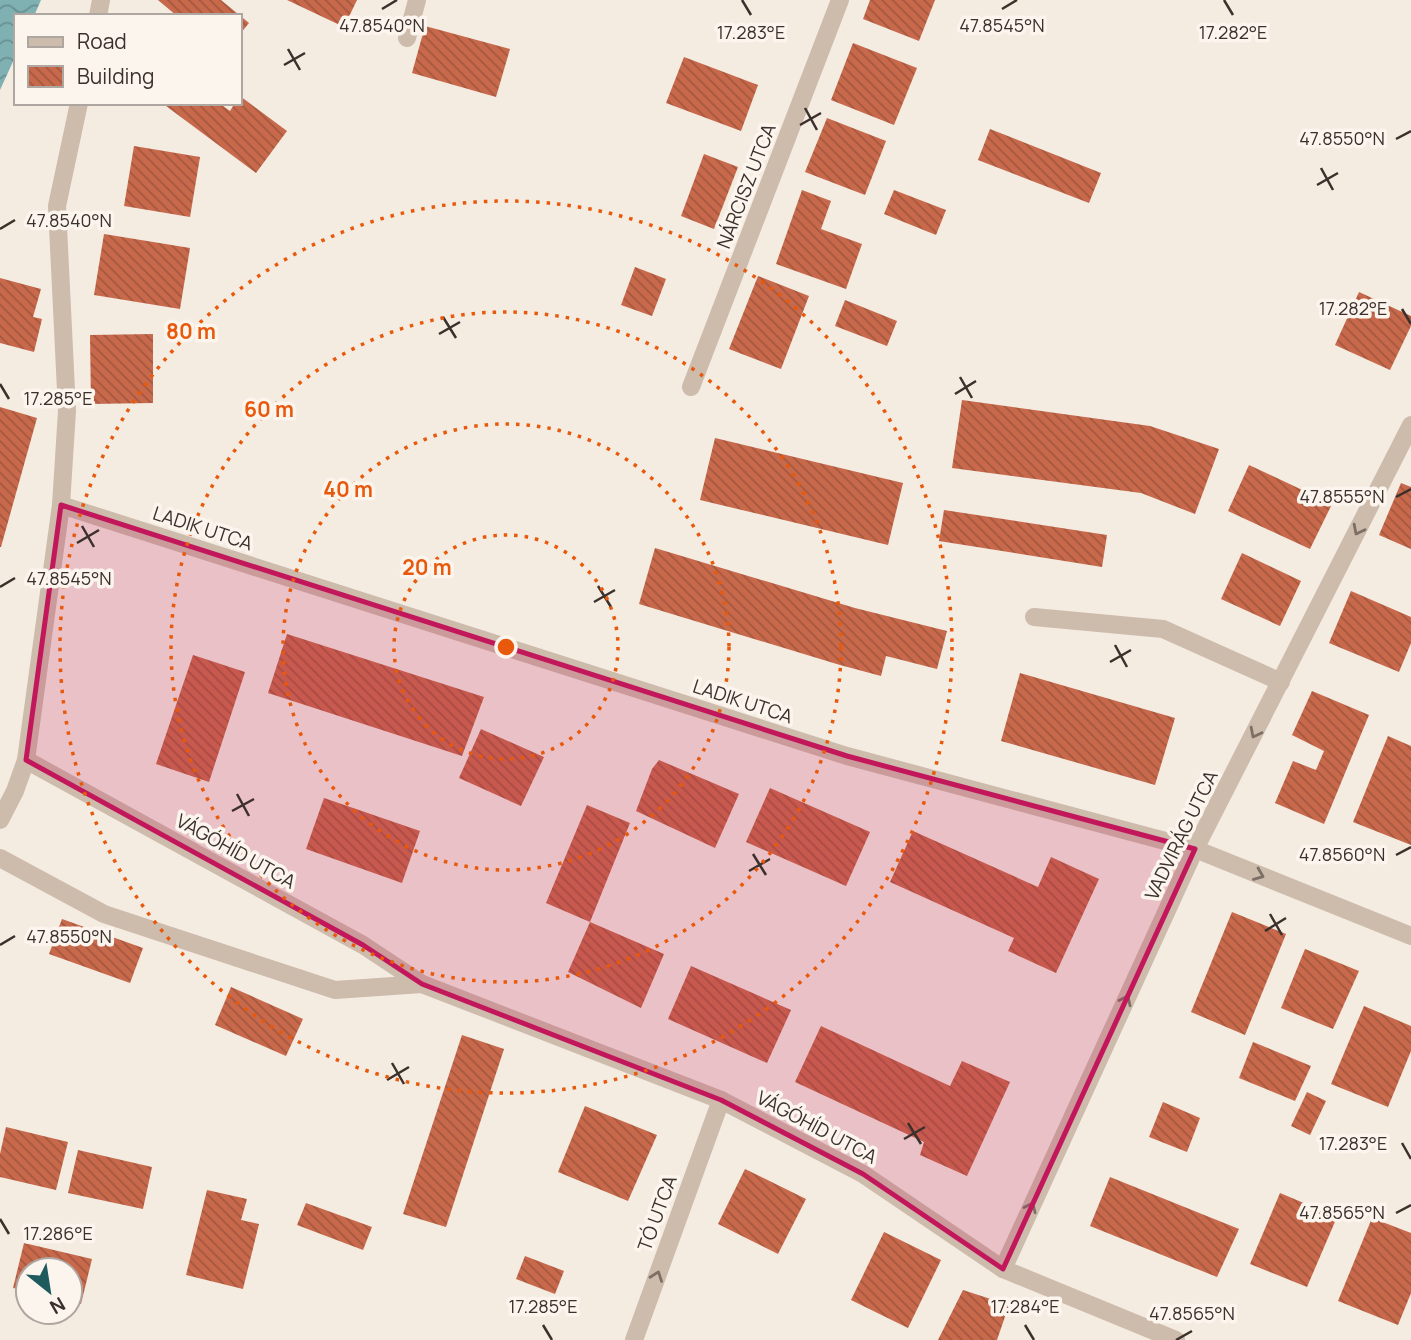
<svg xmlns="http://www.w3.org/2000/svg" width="1411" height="1340" viewBox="0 0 1411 1340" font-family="Manrope,sans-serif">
	<defs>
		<pattern id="water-waves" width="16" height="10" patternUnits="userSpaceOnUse" patternTransform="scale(1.75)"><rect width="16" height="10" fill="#7fb0b2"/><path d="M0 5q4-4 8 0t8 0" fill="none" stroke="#699091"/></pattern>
		<pattern id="building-back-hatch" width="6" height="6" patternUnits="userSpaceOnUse" patternTransform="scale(1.75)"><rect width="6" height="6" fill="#c8694b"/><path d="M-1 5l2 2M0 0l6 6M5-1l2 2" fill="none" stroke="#a4573f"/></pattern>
	</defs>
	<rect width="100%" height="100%" fill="#f4ebe1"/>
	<path fill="url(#water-waves)" d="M0,0H41L34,16H16V55L0,90Z"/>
	<g fill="url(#building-back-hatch)">
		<path d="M158,0H221L249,23L240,34V16H177Z"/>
		<path d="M287,0H357L344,27Z"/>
		<path d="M870,0H935L919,41L863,19Z"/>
		<path d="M425,26L510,49L496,97L412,73Z"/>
		<path d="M853,43L917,68L894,125L831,100Z"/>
		<path d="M684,57L758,85L741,131L666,103Z"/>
		<path d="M240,96L287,131L256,173L162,103H219L230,111L235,103H240Z"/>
		<path d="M827,118L886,141L865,195L805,172Z"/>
		<path d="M990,129L1101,173L1089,203L978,160Z"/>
		<path d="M134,146L200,157L190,217L124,206Z"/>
		<path d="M704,154L738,167L714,229L681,216Z"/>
		<path d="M802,190L831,201L821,229L862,244L846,289L776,264Z"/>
		<path d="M894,190L946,210L936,235L884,214Z"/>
		<path d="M104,234L190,248L180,309L94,295Z"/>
		<path d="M635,267L666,279L652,316L621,305Z"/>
		<path d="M758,276L809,296L781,369L729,349Z"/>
		<path d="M0,278L41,289L33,317L42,319L34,352L0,343Z"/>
		<path d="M1359,292L1411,316V326L1390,370L1335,345Z"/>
		<path d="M845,300L897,321L887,346L835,326Z"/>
		<path d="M153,334V403L91,404L90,335Z"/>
		<path d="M962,400L1150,426L1219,449L1195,514L1141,493L952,468Z"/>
		<path d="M0,407L37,418L1,547H0Z"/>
		<path d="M715,438L903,483L888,545L700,500Z"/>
		<path d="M1249,465L1332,504L1310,549L1228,511Z"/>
		<path d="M1401,483L1411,487V549L1379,535Z"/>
		<path d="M944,510L1107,535L1102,567L939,541Z"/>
		<path d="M655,548L855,608L947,631L937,669L886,656L881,676L840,665L639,604Z"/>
		<path d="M1242,553L1301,581L1280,626L1221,599Z"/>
		<path d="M1351,591L1411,617V643L1399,672L1329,643Z"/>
		<path d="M287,634L484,697L462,756L268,693Z"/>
		<path d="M193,655L245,672L209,782L156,764Z"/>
		<path d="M1020,673L1175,718L1155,785L1001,741Z"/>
		<path d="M1312,691L1369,715L1324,824L1275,803L1293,761L1316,770L1324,751L1292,735Z"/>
		<path d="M481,729L544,757L521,806L459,778Z"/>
		<path d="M1388,736L1411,746V845L1353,822Z"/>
		<path d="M659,760L739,794L715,848L636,811L652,769Z"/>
		<path d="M770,788L870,832L846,886L746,842Z"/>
		<path d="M324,798L420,831L402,883L306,849Z"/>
		<path d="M587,805L630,823L590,922L546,903Z"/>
		<path d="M913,831L1038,887L1051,857L1099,879L1056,973L1008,951L1014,938L890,882Z"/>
		<path d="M1232,912L1286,934L1245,1035L1191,1012Z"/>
		<path d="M62,919L143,948L130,983L49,954Z"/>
		<path d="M590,922L664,954L641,1008L568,972Z"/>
		<path d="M1305,949L1359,971L1333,1029L1281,1008Z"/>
		<path d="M691,966L791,1010L767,1063L668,1019Z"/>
		<path d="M231,987L303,1019L286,1056L215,1025Z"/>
		<path d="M1364,1006L1411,1026V1051L1388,1107L1331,1084Z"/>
		<path d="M821,1026L950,1086L962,1061L1010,1082L967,1176L920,1155L924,1142L795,1082Z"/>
		<path d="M462,1035L504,1049L446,1227L403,1214Z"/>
		<path d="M1253,1042L1311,1066L1295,1101L1239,1078Z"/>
		<path d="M1307,1092L1326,1101L1310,1135L1291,1126Z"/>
		<path d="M1163,1102L1200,1118L1187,1152L1149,1137Z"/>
		<path d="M585,1106L657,1135L628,1201L558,1172Z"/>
		<path d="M6,1127L68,1142L56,1190L0,1177V1154Z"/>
		<path d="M78,1150L152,1167L143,1209L68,1193Z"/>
		<path d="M745,1169L806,1199L778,1254L718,1224Z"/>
		<path d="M1110,1177L1239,1229L1217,1277L1090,1226Z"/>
		<path d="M207,1190L247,1199L241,1220L259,1224L243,1289L186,1275Z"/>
		<path d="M1280,1193L1337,1217L1307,1287L1250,1264Z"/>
		<path d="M306,1203L372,1227L363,1250L297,1225Z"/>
		<path d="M1372,1218L1411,1233V1293L1398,1325L1338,1301Z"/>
		<path d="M884,1232L941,1260L908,1328L851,1300Z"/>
		<path d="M24,1243L92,1259L81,1304L70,1301V1270H28V1291L13,1288Z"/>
		<path d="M525,1256L564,1271L555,1294L516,1279Z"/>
		<path d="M963,1290L1009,1305L997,1340H938Z"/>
	</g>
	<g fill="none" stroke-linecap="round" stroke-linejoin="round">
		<path stroke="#cdbbac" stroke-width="18" d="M1034,617L1163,629L1281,682"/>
		<g stroke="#cdbbac" stroke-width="18">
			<path d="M98,16L101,0"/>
			<path d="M407,38L417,0"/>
			<path d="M691,387L840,0"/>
			<path d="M61,505L847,756L1195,849L1411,936"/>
			<path d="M26,760L363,945L422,984L721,1100L863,1174L1003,1269L1176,1340"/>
			<path d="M0,820L15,791L26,760L61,505L67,411L57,206L79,103"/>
			<path d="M0,858L104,914L335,990L422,984"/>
			<path d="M1003,1269L1195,849L1411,425"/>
			<path d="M634,1340L721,1100"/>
		</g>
	</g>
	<defs><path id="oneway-chevron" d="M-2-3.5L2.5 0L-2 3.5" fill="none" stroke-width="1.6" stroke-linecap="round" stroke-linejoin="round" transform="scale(1.75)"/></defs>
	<g stroke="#7d6f65">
		<use href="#oneway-chevron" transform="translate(1358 530) rotate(117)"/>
		<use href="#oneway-chevron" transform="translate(1255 733) rotate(117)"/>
		<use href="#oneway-chevron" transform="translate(1259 875) rotate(22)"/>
		<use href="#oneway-chevron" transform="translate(1126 1000) rotate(-65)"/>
		<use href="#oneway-chevron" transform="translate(1031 1207) rotate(-65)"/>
		<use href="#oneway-chevron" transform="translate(657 1276) rotate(-70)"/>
	</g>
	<path fill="#c2185b" fill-opacity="0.2" stroke="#c2185b" stroke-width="5" stroke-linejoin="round" d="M61,505L847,756L1195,849L1003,1269L863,1174L721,1100L422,984L363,945L26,760Z"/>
	<path fill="none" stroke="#3b302b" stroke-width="2.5" d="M742,0L751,15M1224,0L1233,15M382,9L397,0M1002,9L1017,0M288,49L300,70M284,65L305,53M805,108L817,130M800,125L821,113M1396,139L1411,131M1321,168L1333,190M1317,185L1338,173M0,229L15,220M1402,309L1411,324M443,317L456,338M439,334L460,322M960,377L972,398M0,384L9,399M955,394L976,381M1396,497L1411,489M82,526L94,547M77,543L99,530M598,586L611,607M0,587L15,578M594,602L615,590M1115,645L1127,667M1110,662L1131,650M237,794L249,816M232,811L254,799M753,854L766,875M1396,855L1411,847M749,871L770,859M1270,914L1282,935M1265,931L1286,918M0,945L15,936M392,1063L404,1084M387,1080L409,1067M908,1123L921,1144M904,1139L925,1127M1402,1143L1411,1159M1396,1213L1411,1205M0,1219L9,1234M543,1325L552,1340M1025,1325L1034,1340M1176,1340L1192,1331"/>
	<g fill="none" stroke="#e8590c" stroke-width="3.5" stroke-dasharray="3.5 7">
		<circle cx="506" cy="647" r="112"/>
		<circle cx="506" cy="647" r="223"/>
		<circle cx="506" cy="647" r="335"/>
		<circle cx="506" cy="647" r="446"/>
	</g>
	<g text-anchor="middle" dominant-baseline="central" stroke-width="7" stroke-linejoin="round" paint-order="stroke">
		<g font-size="19" fill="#3b302b" stroke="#fbf5ee">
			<text transform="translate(746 186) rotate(-69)">NÁRCISZ UTCA</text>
			<text transform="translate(203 528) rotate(18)">LADIK UTCA</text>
			<text transform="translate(743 701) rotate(18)">LADIK UTCA</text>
			<text transform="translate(1181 835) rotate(-64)">VADVIRÁG UTCA</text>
			<text transform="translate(236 851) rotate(29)">VÁGÓHÍD UTCA</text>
			<text transform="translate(817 1127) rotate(28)">VÁGÓHÍD UTCA</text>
			<text transform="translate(657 1213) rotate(-70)">TÓ UTCA</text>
		</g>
	</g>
	<g font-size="18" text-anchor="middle" fill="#3b302b" stroke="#fbf5ee" stroke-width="7" stroke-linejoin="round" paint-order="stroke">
		<text x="382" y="32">47.8540°N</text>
		<text x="1002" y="32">47.8545°N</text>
		<text x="751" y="39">17.283°E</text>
		<text x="1233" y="39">17.282°E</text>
		<text x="1342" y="145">47.8550°N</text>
		<text x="69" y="227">47.8540°N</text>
		<text x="1353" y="315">17.282°E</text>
		<text x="58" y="405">17.285°E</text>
		<text x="1342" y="503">47.8555°N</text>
		<text x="69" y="585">47.8545°N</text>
		<text x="1342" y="861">47.8560°N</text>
		<text x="69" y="943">47.8550°N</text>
		<text x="1353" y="1150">17.283°E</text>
		<text x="1342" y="1219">47.8565°N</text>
		<text x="58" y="1240">17.286°E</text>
		<text x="543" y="1313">17.285°E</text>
		<text x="1025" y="1313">17.284°E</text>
		<text x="1192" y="1320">47.8565°N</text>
	</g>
	<circle cx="506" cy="647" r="10" fill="#e8590c" stroke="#fbf5ee" stroke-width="3.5"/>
	<g font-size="21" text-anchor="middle" font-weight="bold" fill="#e8590c" stroke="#fbf5ee" stroke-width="7" stroke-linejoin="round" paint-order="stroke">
		<text x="191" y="339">80 m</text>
		<text x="269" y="417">60 m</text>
		<text x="348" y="497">40 m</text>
		<text x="427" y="575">20 m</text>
	</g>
	<rect x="14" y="14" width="228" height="91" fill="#fbf5ee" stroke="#aea6a0" stroke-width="2"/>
	<rect x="28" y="37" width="35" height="10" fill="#cdbbac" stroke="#aea6a0" stroke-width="2"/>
	<text x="77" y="49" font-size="21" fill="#3b302b">Road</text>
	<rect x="28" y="66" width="35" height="21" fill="url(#building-back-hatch)" stroke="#aea6a0" stroke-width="2"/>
	<text x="77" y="84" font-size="21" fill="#3b302b">Building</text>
	<g transform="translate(49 1291) rotate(150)"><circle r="33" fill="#fbf5ee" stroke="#aea6a0" stroke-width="2"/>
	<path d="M0-5L12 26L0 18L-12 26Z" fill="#1f5a5e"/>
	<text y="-10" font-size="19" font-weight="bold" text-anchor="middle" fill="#3b302b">N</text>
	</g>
</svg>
